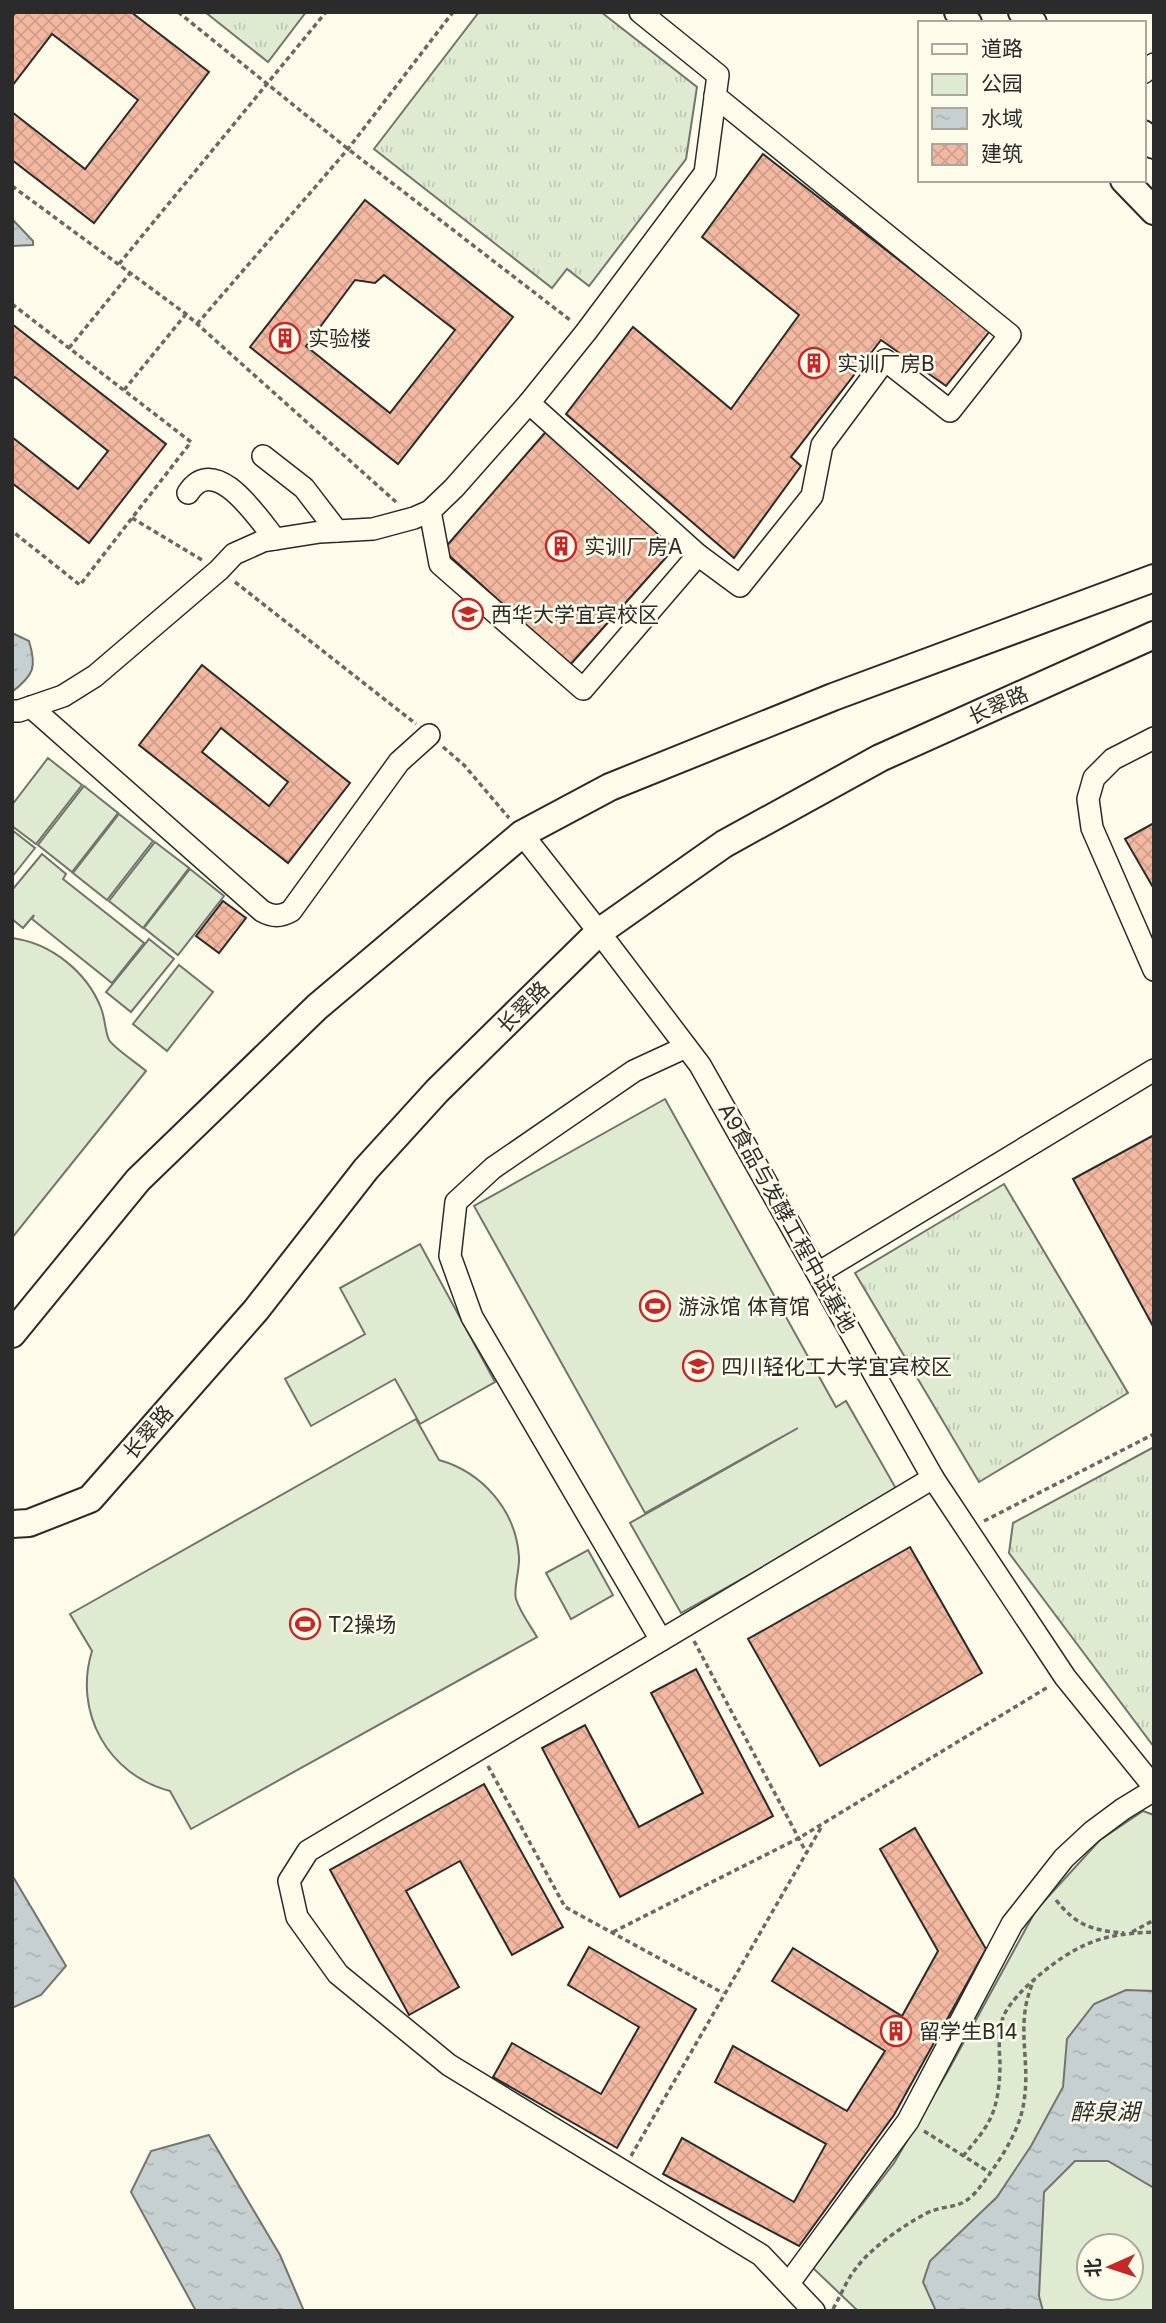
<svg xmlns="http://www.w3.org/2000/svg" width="1166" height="2323" viewBox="0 0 1166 2323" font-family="Inter,'Noto Sans SC',sans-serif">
	<defs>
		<pattern id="grass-tufts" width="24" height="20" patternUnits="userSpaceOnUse" patternTransform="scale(1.75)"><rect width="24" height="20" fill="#deebd1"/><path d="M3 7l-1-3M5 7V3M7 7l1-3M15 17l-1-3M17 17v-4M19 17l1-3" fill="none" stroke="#bfcab4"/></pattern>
		<pattern id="water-ripples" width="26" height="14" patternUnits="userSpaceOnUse" patternTransform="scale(1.75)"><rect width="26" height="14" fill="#c7d0d0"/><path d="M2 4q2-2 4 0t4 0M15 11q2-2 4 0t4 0" fill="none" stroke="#abb3b3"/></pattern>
		<pattern id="building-cross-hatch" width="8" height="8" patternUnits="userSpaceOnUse" patternTransform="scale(1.75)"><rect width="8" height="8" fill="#f2b8a0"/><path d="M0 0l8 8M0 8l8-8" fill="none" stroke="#d09e8a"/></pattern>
	</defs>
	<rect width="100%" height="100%" fill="#fdfbea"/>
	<g fill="url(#grass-tufts)" stroke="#74746e" stroke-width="2">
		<path d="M205,12H306L268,62Z"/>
		<path d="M479,12H601L697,87L686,159L589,286L567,269L552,288L374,149Z"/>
		<path d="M1004,1184L1128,1393L979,1482L855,1273Z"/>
		<path d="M1154,1447V1747L1009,1553L1013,1523Z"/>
	</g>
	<g fill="#deebd1" stroke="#74746e" stroke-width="2" fill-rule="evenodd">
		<path d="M48,758L82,785L36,844L12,826V805Z"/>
		<path d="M84,786L118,813L72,872L38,845Z"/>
		<path d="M119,814L153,841L107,900L73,873Z"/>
		<path d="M12,830L35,848L12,877Z"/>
		<path d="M155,842L189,868L143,928L109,901Z"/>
		<path d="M42,854L66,874L63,879L144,943L112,983L32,919L34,915L23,928L12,919V890Z"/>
		<path d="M190,869L224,896L178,955L144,928Z"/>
		<path d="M12,938C51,943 87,972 101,1008C105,1018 105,1031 109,1040C114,1048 138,1064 146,1071L12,1238Z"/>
		<path d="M149,939L174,959L131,1012L106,992Z"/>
		<path d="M179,965L213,992L167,1051L133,1024Z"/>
		<path d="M665,1099L836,1407L846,1401L898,1492L681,1613L630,1523L798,1428L645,1513L474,1206Z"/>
		<path d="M420,1244L495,1382L420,1424L395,1379L311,1426L285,1379L365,1334L340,1288Z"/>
		<path d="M416,1419L439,1460C482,1472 516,1510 519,1557C520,1568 513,1591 516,1599C520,1612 530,1625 537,1637L191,1829L170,1791C108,1775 73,1712 92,1651L70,1614Z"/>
		<path d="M588,1550L613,1595L571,1619L546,1573Z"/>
		<path d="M1143,1811L1154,1815V2311H858L813,2268L894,2163L948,2071L1036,1910L1100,1840ZM1089,2246H1131V2288H1089Z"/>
	</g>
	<g fill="url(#water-ripples)" stroke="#74746e" stroke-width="2">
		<path d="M12,219L33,241V245L12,246Z"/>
		<path d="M12,633L29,641C37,667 34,675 12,692Z"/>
		<path d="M12,1875L66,1966L41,1995L12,2008Z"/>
		<path d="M1126,1990L1154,1991V2188L1108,2161H1075L1044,2192L1039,2296L1043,2311H936L923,2282L930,2261L997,2197L1031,2146L1063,2087L1067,2039L1094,2004Z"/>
		<path d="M209,2135L280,2255L304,2311H196L131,2192L151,2151Z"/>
	</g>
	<g fill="url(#building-cross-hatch)" stroke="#2b2b2b" stroke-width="2" fill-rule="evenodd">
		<path d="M16,12H131L209,72L94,223L12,160V112L85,169L138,100L52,34L12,86V17Z"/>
		<path d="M763,154L990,331L946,386L881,340L791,457L801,466L734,558L566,414L633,327L731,409L799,315L702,237Z"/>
		<path d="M365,200L513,317L398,464L250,347ZM384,275L455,330L390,413L306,346L355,280L375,283Z"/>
		<path d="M12,324L166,444L89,543L12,483V437L78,489L108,451L15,377L12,380Z"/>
		<path d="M550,427L679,543L570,665L443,550Z"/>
		<path d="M202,665L350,783L288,863L139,745ZM221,728L288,782L269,806L202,752Z"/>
		<path d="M1154,823V889L1125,839Z"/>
		<path d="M223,901L246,918L219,953L196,936Z"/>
		<path d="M1154,1135V1328L1073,1179Z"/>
		<path d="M910,1547L982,1673L820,1766L748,1639Z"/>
		<path d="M696,1669L773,1816L620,1897L542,1748L585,1725L639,1827L703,1793L651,1693Z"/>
		<path d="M484,1784L563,1927L512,1955L460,1861L406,1891L459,1987L409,2015L330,1870Z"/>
		<path d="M915,1828L986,1949L894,2115L799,2246L663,2174L682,2138L794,2202L826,2144L715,2082L733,2046L847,2111L885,2051L772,1981L793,1948L902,2016L938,1951L880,1849Z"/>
		<path d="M589,1947L696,2009L617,2148L493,2077L512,2043L601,2094L639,2027L568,1985Z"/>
	</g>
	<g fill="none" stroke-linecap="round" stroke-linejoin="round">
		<g stroke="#2b2b2b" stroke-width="24">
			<g id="minor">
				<path d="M1143,73L1154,64"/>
				<path d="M529,403L698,555"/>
				<path d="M263,456L304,488L337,531"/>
				<path d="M188,493C215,451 258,518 275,539"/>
				<path d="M430,511L440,564L583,689L698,555L740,586L812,496L822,445L885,360L950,411L1010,335L715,96"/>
				<path d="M31,707L262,911C273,917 280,917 291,911L399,762L429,735"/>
				<path d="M12,711H19L63,696L95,676L219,570L234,554L263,541L320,532L373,529L414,518L430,511L454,488L529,403L586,332L705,173L718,75L640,12"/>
				<path d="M1154,738L1113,759L1094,778L1088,799L1092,828L1154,970"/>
				<path d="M522,834L599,932L700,1065L933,1478L1065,1677L1154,1787"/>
				<path d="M818,1273L1154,1070"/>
				<path d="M661,1640L472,1317L450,1256L456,1202L493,1168L634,1071L686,1047"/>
				<path d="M789,2283L908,2121L1012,1924L1064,1858L1092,1832L1123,1809L1154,1790"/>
				<path d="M814,2311L761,2255L449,2065L338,1974L297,1917L289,1881L308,1851L933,1478"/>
			</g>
		</g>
		<g stroke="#2b2b2b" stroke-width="30">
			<g id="major">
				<path d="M958,12L968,23"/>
				<path d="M1022,12L1033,23"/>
				<path d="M1143,134L1154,145"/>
				<path d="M1124,180L1154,211"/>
				<path d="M12,1334L138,1180L317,1007L522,834L610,787L833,697L1154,578"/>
				<path d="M12,1524L29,1523L90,1499L256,1310L366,1169L437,1091L599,932L724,844L880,758L1154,635"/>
			</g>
		</g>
		<g stroke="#6a6964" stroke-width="3.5" stroke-dasharray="5 3.5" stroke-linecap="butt">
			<path d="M178,12L348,149L570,320"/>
			<path d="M12,186L186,314L396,502"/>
			<path d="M119,264L326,12"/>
			<path d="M12,304L191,442L80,585L12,531"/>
			<path d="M197,324L348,149L453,12"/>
			<path d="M69,348L131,272"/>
			<path d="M124,390L186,314"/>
			<path d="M132,518L202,560"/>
			<path d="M235,582L416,724"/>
			<path d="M443,747L464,765L509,818"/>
			<path d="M984,1521L1154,1434"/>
			<path d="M694,1641L806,1852"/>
			<path d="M488,1766L565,1907L723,1993"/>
			<path d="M1056,1900C1077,1926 1091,1930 1124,1933"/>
			<path d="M613,1932L799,1838L1048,1687"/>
			<path d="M1132,1932L1154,1920"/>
			<path d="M924,2131L989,2172"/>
			<path d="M631,2156L822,1826"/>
			<path d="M963,2156C972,2145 983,2133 989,2121C998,2105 1000,2081 1000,2063C999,2048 998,2029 1004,2015C1015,1991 1061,1955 1085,1945C1106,1935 1131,1933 1154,1932"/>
			<path d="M833,2309C841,2295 847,2279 857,2267C872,2247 903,2226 925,2214C948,2202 960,2213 980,2187C998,2163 1020,2132 1024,2101C1031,2058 1014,2024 1034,1980"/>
		</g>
		<use href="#minor" stroke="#fdfbea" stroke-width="21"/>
		<use href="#major" stroke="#fdfbea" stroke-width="26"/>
	</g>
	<defs>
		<g id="building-ring" transform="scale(1.575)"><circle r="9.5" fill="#fdfbea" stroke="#c62828" stroke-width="1.5"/><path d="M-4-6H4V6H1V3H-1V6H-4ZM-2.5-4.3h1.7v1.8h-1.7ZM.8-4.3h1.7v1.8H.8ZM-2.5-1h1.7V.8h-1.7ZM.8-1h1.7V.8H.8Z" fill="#c62828"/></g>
		<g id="university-ring" transform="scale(1.575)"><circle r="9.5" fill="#fdfbea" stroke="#c62828" stroke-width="1.5"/><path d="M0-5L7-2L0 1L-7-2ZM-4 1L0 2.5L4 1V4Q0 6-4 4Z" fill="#c62828"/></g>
		<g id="stadium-ring" transform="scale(1.575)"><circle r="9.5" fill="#fdfbea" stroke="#c62828" stroke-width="1.5"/><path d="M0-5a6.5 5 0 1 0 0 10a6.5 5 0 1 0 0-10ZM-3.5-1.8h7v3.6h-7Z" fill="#c62828"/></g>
	</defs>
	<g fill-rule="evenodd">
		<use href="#building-ring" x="285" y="338"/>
		<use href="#building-ring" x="814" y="363"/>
		<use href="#building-ring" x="561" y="546"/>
		<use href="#university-ring" x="468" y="614"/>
		<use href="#stadium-ring" x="655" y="1306"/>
		<use href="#university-ring" x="698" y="1366"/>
		<use href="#stadium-ring" x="305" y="1624"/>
		<use href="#building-ring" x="896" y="2031"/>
	</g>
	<g text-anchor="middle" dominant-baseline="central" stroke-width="5" stroke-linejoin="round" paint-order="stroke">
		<g font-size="21" fill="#2b2b2b" stroke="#fdfbea" text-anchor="start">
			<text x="308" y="338">实验楼</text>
			<text x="837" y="363">实训厂房B</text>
			<text x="584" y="546">实训厂房A</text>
			<text x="491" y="614">西华大学宜宾校区</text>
			<text x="678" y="1306">游泳馆 体育馆</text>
			<text x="721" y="1366">四川轻化工大学宜宾校区</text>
			<text x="328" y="1624">T2操场</text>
			<text x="919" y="2031">留学生B14</text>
		</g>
		<g font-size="21" fill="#2b2b2b" stroke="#fdfbea">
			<text transform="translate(998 705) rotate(-24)">长翠路</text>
			<text transform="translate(523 1007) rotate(-45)">长翠路</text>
			<text transform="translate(787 1218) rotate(61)">A9食品与发酵工程中试基地</text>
			<text transform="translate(148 1432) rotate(-49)">长翠路</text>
		</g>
		<g font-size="23" font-style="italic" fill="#2b2b2b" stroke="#fdfbea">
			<text x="1105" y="2112">醉泉湖</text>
		</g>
	</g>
	<rect width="1166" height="2323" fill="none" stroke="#2b2b2b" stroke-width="28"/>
	<rect x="918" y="21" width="228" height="161" fill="#fdfbea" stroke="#a9a89e" stroke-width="2"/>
	<rect x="932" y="44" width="35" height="10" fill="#fdfbea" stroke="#a9a89e" stroke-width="2"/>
	<text x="981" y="56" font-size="21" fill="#2b2b2b">道路</text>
	<rect x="932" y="74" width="35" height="21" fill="#deebd1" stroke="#a9a89e" stroke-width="2"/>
	<text x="981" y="91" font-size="21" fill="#2b2b2b">公园</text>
	<rect x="932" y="108" width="35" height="21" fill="url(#water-ripples)" stroke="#a9a89e" stroke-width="2"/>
	<text x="981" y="126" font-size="21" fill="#2b2b2b">水域</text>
	<rect x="932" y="144" width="35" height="21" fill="url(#building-cross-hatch)" stroke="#a9a89e" stroke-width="2"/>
	<text x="981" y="161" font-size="21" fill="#2b2b2b">建筑</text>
	<g transform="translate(1110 2267) rotate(267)"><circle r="33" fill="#fdfbea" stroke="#a9a89e" stroke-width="2"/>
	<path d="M0-5L12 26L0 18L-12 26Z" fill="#c62828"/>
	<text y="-10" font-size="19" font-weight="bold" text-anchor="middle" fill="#2b2b2b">北</text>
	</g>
</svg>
